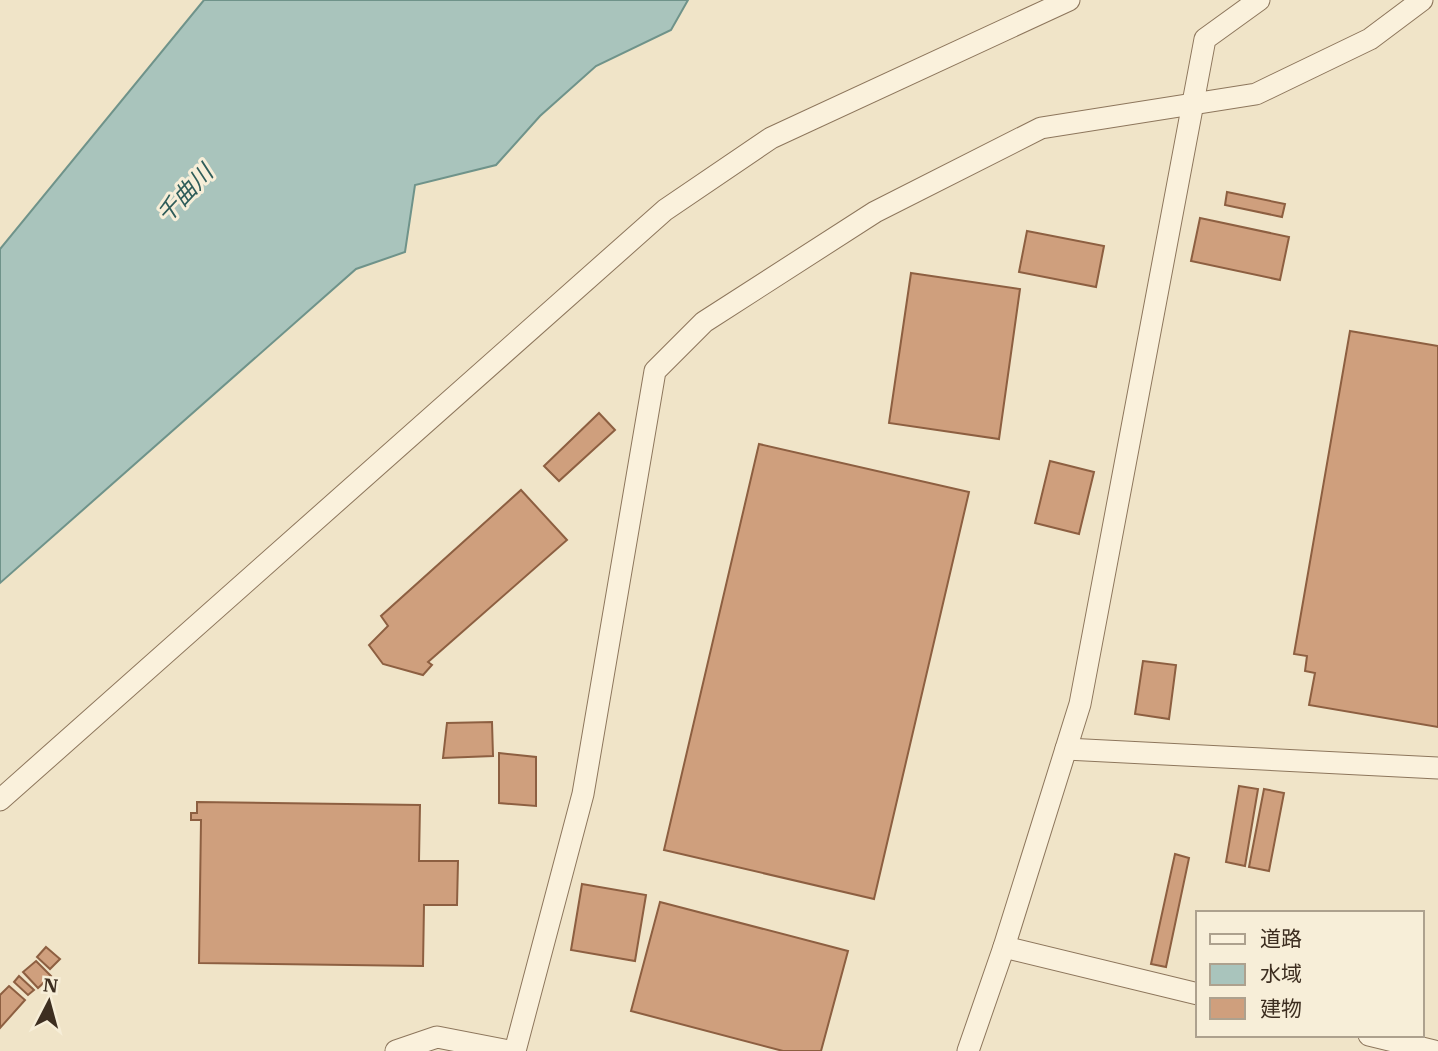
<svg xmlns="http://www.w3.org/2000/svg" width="1438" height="1051" viewBox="0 0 1438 1051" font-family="'IBM Plex Serif','Noto Sans JP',serif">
	<rect width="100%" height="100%" fill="#f0e4c8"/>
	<path fill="#a9c4bc" stroke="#6f938a" stroke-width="2" d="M204,0H688L671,30L596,66L540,116L496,165L415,185L405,252L356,269L0,583V249Z"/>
	<g fill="#cf9f7d" stroke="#8d5f41" stroke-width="2">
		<path d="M1227,192L1285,204L1282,217L1225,205Z"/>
		<path d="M1200,218L1289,237L1280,280L1191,261Z"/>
		<path d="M1027,231L1104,246L1096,287L1019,272Z"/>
		<path d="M911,273L1020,289L999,439L889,423Z"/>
		<path d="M1350,331L1438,346V727L1309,705L1315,673L1305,671L1307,656L1294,654Z"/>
		<path d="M599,413L615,430L559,481L544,466Z"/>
		<path d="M759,444L969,492L874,899L664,850Z"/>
		<path d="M1050,461L1094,472L1079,534L1035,523Z"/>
		<path d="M521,490L567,540L428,662L432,665L423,675L383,664L369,645L388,626L381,616Z"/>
		<path d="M1143,661L1176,665L1169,719L1135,714Z"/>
		<path d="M492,722L493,756L443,758L447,723Z"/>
		<path d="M499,753L536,757V806L499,803Z"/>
		<path d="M1239,786L1258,789L1245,866L1226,862Z"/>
		<path d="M1264,789L1284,793L1269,871L1249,867Z"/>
		<path d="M197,802L420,805L419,861H458L457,905H424L423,966L199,963L201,820H191V813H197Z"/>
		<path d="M1175,854L1189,858L1166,967L1151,964Z"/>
		<path d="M582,884L646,895L635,961L571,950Z"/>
		<path d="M660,902L848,951L821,1051H783L631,1011Z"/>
		<path d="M46,947L60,959L50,969L37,957Z"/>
		<path d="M36,961L51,976L38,988L23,972Z"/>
		<path d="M19,976L34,990L28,995L14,982Z"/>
		<path d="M9,986L25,1000L0,1028V995Z"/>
	</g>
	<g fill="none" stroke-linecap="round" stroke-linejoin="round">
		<g stroke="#8d765c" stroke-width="23">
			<g id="street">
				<path d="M1066,749L1438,768"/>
				<path d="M0,800L665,210L771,138L1069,0"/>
				<path d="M1004,947L1198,994"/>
				<path d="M1369,1035L1434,1051"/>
				<path d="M396,1051L437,1037L509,1051"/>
				<path d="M515,1051L583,794L655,371L704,322L875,212L1041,128L1256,94L1370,39L1422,0"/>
				<path d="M968,1051L1004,947L1080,704L1205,39L1259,0"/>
			</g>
		</g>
		<use href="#street" stroke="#faf1dc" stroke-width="21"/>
	</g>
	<g text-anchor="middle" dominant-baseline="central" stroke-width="6" stroke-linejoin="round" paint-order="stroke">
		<g font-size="23" font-style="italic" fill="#2f5d5a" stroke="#f7eed8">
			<text transform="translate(184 193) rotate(-47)">千曲川</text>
		</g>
	</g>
	<rect x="1196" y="911" width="228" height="126" fill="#f7eed8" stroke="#ada18e" stroke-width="2"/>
	<rect x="1210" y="934" width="35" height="10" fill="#faf1dc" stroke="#ada18e" stroke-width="2"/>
	<text x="1260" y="946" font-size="21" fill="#3d2e20">道路</text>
	<rect x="1210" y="964" width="35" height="21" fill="#a9c4bc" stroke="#ada18e" stroke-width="2"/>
	<text x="1260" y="981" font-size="21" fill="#3d2e20">水域</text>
	<rect x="1210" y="998" width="35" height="21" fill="#cf9f7d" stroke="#ada18e" stroke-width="2"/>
	<text x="1260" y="1016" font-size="21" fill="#3d2e20">建物</text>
	<g transform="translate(49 1002) rotate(6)" stroke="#f7eed8" stroke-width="5" paint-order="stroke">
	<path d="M0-5L12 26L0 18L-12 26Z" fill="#3d2e20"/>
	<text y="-10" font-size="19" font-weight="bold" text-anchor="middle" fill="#3d2e20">N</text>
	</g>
</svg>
